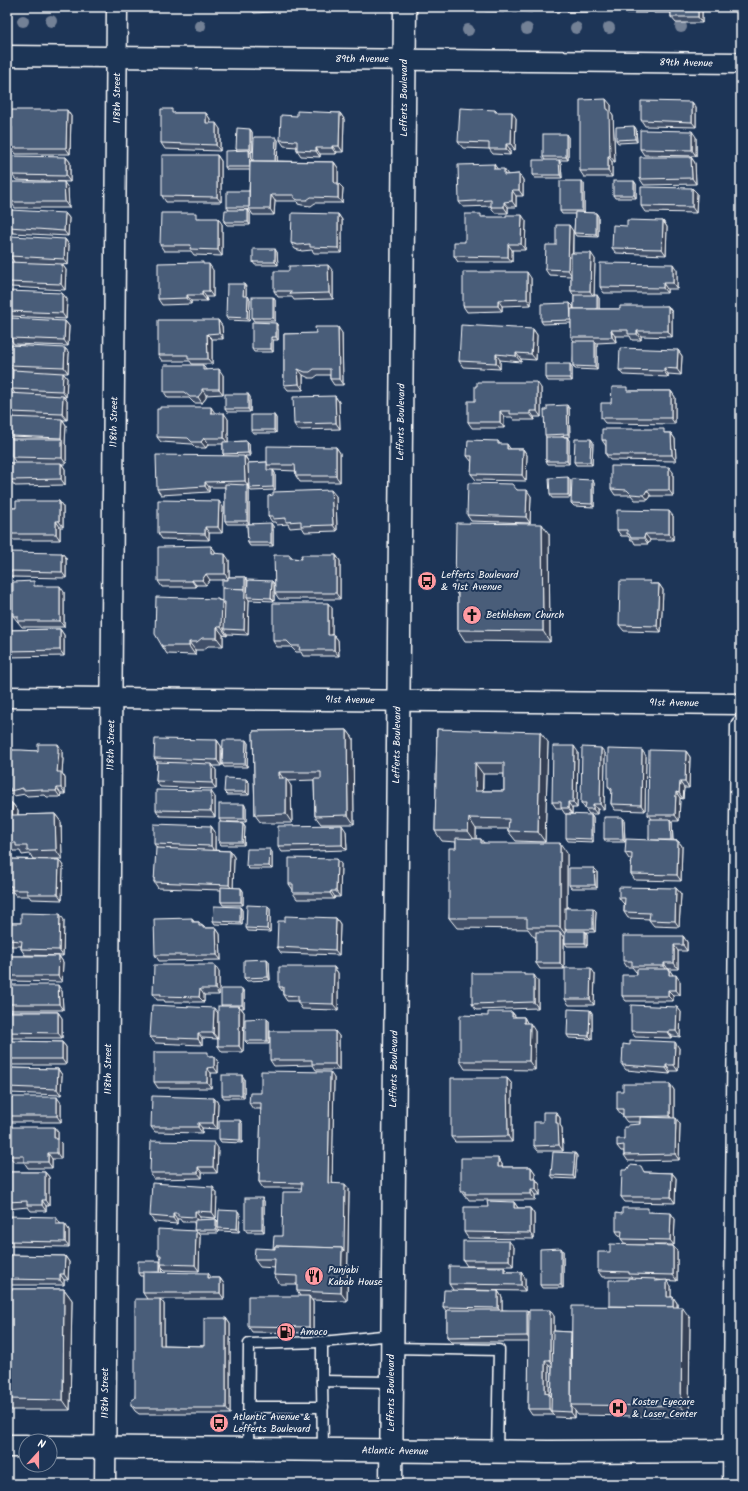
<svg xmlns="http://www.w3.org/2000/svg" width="748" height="1491" viewBox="0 0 748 1491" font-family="Kalam,sans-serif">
	<rect width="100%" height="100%" fill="#1d3557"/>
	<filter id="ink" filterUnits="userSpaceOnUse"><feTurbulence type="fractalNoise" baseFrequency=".025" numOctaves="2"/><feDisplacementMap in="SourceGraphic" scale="8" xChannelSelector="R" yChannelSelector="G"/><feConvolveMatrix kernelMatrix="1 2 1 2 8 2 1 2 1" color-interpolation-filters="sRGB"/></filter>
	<g filter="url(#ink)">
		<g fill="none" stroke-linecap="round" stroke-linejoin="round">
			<g stroke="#fff" stroke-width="13">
				<g id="service">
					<path d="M392,1348L499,1350L497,1452"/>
					<path d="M322,1381V1342L392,1335"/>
					<path d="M249,1407H323"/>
					<path d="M248,1449L249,1344L322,1342"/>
					<path d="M323,1450L322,1381L391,1382"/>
				</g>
			</g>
			<g stroke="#fff" stroke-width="23">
				<g id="minor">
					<path d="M7,56L741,63"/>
					<path d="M7,697L741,704"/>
					<path d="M105,1484L117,7"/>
					<path d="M733,1484L741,726"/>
				</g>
			</g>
			<g stroke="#fff" stroke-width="25">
				<path id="tertiary" d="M391,1484L405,7"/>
			</g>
			<g stroke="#fff" stroke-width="25">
				<g id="primary">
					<path d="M7,1446H26"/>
					<path d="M50,1447L548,1452L741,1451"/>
				</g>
			</g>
			<use href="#service" stroke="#1d3557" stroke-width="10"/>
			<use href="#minor" stroke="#1d3557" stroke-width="20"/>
			<use href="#tertiary" stroke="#1d3557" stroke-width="22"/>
			<use href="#primary" stroke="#1d3557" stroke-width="22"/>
		</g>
		<g fill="#738196">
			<circle cx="23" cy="21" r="6"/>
			<circle cx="51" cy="21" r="6"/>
			<circle cx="200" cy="26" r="6"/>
			<circle cx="681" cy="27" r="6"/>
			<circle cx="576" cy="28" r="6"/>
			<circle cx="609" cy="28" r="6"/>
			<circle cx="527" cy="29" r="6"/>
			<circle cx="468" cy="30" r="6"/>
		</g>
		<g fill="#405068" stroke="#fff" fill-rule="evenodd">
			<path d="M252,7H272V12L254,13L252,10Z"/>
			<path d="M449,7H477V11H452Z"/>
			<path d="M482,7H504V12L485,11Z"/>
			<path d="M510,7H532V12L513,11Z"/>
			<path d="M539,7H560V11H541Z"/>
			<path d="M565,7H589V12H568Z"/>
			<path d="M595,7H616V12H598Z"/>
			<path d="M622,7H646V13H626Z"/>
			<path d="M649,7H702V23H676L671,17V13H654Z"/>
			<path d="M692,102L696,108V127L645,126L641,120Z"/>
			<path d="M611,105V112L613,115L615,162H612V177H584L580,171Z"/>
			<path d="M7,110L71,116L70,154H16L12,148V133H7Z"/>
			<path d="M495,110L497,112L516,118L515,150L510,149V155L493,154L489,149L463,148L458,142Z"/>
			<path d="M174,113H206L210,119V123L220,129V151L165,149L161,143Z"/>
			<path d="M340,113L344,119L343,152H337L336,154H320V157L301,156L297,150V147L284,146L280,140L297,116Z"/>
			<path d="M634,126L636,129L637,142L618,143L616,140Z"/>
			<path d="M250,129L252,132V152H251V153L252,161H253L278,140L277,161L334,162L338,168V183L343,188L342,203H315L311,206L302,205L298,204L297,201H275L274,215H253L250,210H239H248L250,213V225H227L224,222L229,210L227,207L249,191L250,170H227L225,167L237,150L236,149Z"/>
			<path d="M568,137V160H559L561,163L562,178H535L533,175L545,160L543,157Z"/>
			<path d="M696,137V156L644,155L640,149Z"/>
			<path d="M217,155L221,161V202H166L162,196Z"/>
			<path d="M66,157L70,162V182L16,180L12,175Z"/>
			<path d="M691,157L695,163L696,184L644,185L640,179Z"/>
			<path d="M498,169L508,175L519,174L523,180V196H516V207H508V213H495L491,207V206L463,207L459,202Z"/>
			<path d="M634,181L636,184V198H615L613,195Z"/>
			<path d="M584,184V213H596L598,216V237L576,236L574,233L575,214H562L560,211Z"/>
			<path d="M68,188L69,208H15L11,202Z"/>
			<path d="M697,193L696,213L645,212L641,206Z"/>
			<path d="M65,213L69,218L68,236L13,233L9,227Z"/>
			<path d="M338,214L342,220V253H314L312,250L302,251L295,249L291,243Z"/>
			<path d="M483,217L526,221L525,250H512V262H458L454,256L465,242Z"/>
			<path d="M199,218L222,224V256L194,255L191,251H164L160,245Z"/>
			<path d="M663,221L667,227L666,255L616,253L612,248L627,226Z"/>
			<path d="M573,231V253L595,259L594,295L599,298V309H620L668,306L672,312V337L641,336V340H632L630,336H615L616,342L597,343V370L575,369L573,366L574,341L571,337V323L543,324L541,321L570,303L573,306V309H574V296L571,291V276L549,275L545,269L556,245Z"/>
			<path d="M65,239L69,245L68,265L62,264L66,270L65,290L11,287L7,282L14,262L10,256Z"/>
			<path d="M277,252L278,265H255L253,262Z"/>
			<path d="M213,270V297H206L207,301H191V304L162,305L158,299Z"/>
			<path d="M677,270V289H667V293H604L600,287Z"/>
			<path d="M289,271H333V299L294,300L292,297H278L274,291Z"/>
			<path d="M531,278V305L502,306V311L467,312L463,306Z"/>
			<path d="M244,284L246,287V296L250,299L249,321L228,320L226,317Z"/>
			<path d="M62,293L67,299L66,319L11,316L7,311Z"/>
			<path d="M273,297L275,300V321H254L252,318Z"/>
			<path d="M218,320L222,326L223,339H212V364H192L190,361H162L158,355Z"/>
			<path d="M65,321L69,326L68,346L14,344L10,338Z"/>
			<path d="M276,323L278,326V340H273V352H254L252,349Z"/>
			<path d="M533,329L537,335L536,360L521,359V362L500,360V369L463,367L459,361Z"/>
			<path d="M342,333L343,385H334L330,379V375H318L314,378H309L303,375V390H288L284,385V334Z"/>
			<path d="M65,348L69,353L68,373H63L67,378L66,397H64L67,401V420H63L66,425L65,444L66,445V464H62L65,469V485L15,486L12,482H7V463H16L12,457L13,439L11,438L7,433V417H14L12,413H10L7,410V393L15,394L12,389L13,370L9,365Z"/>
			<path d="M678,350L682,356L681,375L668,374V377L623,375L619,370Z"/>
			<path d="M203,365L206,370L223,375V394L206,395V398L202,403H194L189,398H168L164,392Z"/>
			<path d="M572,367V381H548L546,378Z"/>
			<path d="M541,388V417H534L535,420H514L512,417H504V428H472L468,422L475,401Z"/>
			<path d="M630,391H671L675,397V424L605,423L601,418L611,403Z"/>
			<path d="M248,394L250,397V412H227L225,409Z"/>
			<path d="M335,396L339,402L340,429L298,430L294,424Z"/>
			<path d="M569,408L570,437H561H567L569,440V464H548L546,461V437L545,435Z"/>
			<path d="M215,413L228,419V442L247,441L249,444L250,456H245L248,461V463L267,462L336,447L340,453V482H300L296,476V471L273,470L275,473V490L251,491L249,487H248L249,488V524L273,526V546H250L248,543L247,524H227L225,521V487H209V492L161,495L157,489L224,455L223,454V444H208L206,448H196L192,444L161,442L157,437Z"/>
			<path d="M274,415L276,418V433H253L251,430Z"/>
			<path d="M666,433H671L675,439L676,461L610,460L606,455V446L602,440Z"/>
			<path d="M591,439L593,442L592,465H576L574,462Z"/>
			<path d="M498,441L500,444L511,449H523L527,455L526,481L476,480L471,474L472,462L467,456Z"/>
			<path d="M673,472V496H651L648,500H635L631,495H615L611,489Z"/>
			<path d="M570,480V498H552L550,495Z"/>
			<path d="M592,480L594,483V507L574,506L571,503Z"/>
			<path d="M517,490L531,496L530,523L471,521L467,515Z"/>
			<path d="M336,496L337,531L305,532L302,527L290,528L288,524L277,525L275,522H272L268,516Z"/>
			<path d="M59,501L63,507V527H60V540H7V508H16Z"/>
			<path d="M223,507L222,533H209V540L162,539L158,533Z"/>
			<path d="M673,516V540H650L648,544H635L633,540H631L628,536H621L617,530Z"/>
			<path d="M549,534L550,642L465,641L458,630V596L455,591Z"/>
			<path d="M211,546L215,551V554L229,560V577H245L247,580V592L272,581L274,584V601L249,600L248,635L228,634H227V636L223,635V646H208L203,650H195V655L167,654L162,646L218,599L219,600L222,601L228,580H210L206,585H196V587H162L158,581Z"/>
			<path d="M62,553L66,558V578L12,577L8,571Z"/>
			<path d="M290,555L292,558L302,559L336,555L340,561V599H279L275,593Z"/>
			<path d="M652,584H659L663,590L661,632L624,631L619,625Z"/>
			<path d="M37,586L64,592V627H22L13,616Z"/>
			<path d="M332,608V635H334L338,640L339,656H303L301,652H296L291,647H277L273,641Z"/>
			<path d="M60,629L64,635V656L8,657L7,655V630Z"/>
			<path d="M437,729L548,742L545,842L516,841L508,831V829H476V839H481L484,843L567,853V908L596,911L595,932H586L587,934V946H567L565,943V937H563L564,938V969H540L536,963V937H534L528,929L457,928L449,918L456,848V842L442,841L435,831ZM483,774H504V791H483Z"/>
			<path d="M347,730L353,738L354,824H321L315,816L314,780L287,781L291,786L292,823H261L255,815L253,731Z"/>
			<path d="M217,740L221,746V766H213L216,770V789L160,787L156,781L157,762L154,758Z"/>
			<path d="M248,743L247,767H224L222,764Z"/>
			<path d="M7,750L38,751L62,750V757L63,759L62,773L65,778V794H61L60,797H47L45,795L27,796L25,794L14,796L12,794H7Z"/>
			<path d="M686,751L690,757L689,788H684L683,799L680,798L679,821H672L673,840L678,841L682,846L681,881L635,880L631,874V859H629L625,853L649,840L651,819L648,815Z"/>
			<path d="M578,752L577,808H572V814H565L561,808H556L552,802Z"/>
			<path d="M605,753L604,810L597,809V814H589L581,803Z"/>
			<path d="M646,756L645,811L615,810L611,804L612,792L608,786Z"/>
			<path d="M246,779L249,782V795H227L224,792Z"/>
			<path d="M215,797V817L160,816L156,810Z"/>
			<path d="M7,803H12L18,811V815L55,814L61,822L62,859H33L30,854L22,855L20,851H7Z"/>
			<path d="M246,807V822H227L243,823L245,826L244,845H221L219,842L221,822L219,819Z"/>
			<path d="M591,815L593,818V842L568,841L566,838Z"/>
			<path d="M622,817L624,820L625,842H606L604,839Z"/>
			<path d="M211,826L215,832V850L230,851L234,857L233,888H241L243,891V905H223L221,902V890L158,888L154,882L157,848L154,844Z"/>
			<path d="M346,831L347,850L282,852L278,846Z"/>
			<path d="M272,852V869H249L246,866Z"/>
			<path d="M7,859L59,860L63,866L62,900L31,899L29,896H16L13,892H7Z"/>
			<path d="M341,864L340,897H335L334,899H297L293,893V890L289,884Z"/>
			<path d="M594,868L597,871V888H571L569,885Z"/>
			<path d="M676,888L681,894L679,927L654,926L649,920L650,919L628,918L624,912V904L623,903L619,898Z"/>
			<path d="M240,907L242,910V925L215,924L213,921Z"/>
			<path d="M270,909V932L248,931L246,928Z"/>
			<path d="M192,918L194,922H199L202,926H203L205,928H216L220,934L221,960L159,961L155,955Z"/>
			<path d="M336,918L340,924L339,955L281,953L277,947L285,921Z"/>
			<path d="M64,920L63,956L25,955L21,949V946H9L7,943V923H21Z"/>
			<path d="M683,936L687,942V951H678V969H668H669L673,975L680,981V995H673V1001H626L622,996L637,975V972H636L632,967H627L623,961Z"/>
			<path d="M7,956H59L63,962L62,982L10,981L7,976Z"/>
			<path d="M267,959L269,962L270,980L247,981L244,978Z"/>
			<path d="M334,967L338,973V1010L302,1009L298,1003V1001H287L283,995V992L279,987Z"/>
			<path d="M219,971V995H204V1002H165L164,1000H157L153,994Z"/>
			<path d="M595,974L594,1005H569L565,999Z"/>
			<path d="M526,975L538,981V1008L476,1010L472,1004Z"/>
			<path d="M7,985L62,991L63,1010H11L7,1004Z"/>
			<path d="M242,989L244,992V1008H241L244,1012L243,1052H222L218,1046V1039L202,1038V1045L155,1043L150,1037L218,1013L222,1006L221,1005Z"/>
			<path d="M677,1007L681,1012L680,1037L672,1036V1038L635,1037L631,1031Z"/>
			<path d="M590,1010L592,1013V1039L569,1038L567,1035Z"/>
			<path d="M7,1012H58L62,1018V1038H10L7,1033Z"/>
			<path d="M512,1012L516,1017H524L527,1023L535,1031V1070L465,1069L460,1061L488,1016Z"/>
			<path d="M269,1021V1044H248L245,1041Z"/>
			<path d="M339,1036V1070H316L313,1065L274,1066L270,1060Z"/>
			<path d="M7,1041L62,1042L66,1047V1065H7Z"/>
			<path d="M630,1045L679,1048L678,1071H670V1074L626,1070L622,1065Z"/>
			<path d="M210,1056H214L218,1062V1073H211V1088H158L154,1082Z"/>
			<path d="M7,1068L58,1069L62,1075L61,1095L9,1093L7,1091Z"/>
			<path d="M244,1078V1098H224L222,1095Z"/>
			<path d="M334,1078L332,1183L349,1189L347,1301L312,1300L313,1302V1333L252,1332L248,1326L300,1296L297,1291V1284H280L274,1275L275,1268L260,1267L254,1259L273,1249L282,1236L301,1192L302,1188H263L259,1182L261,1109H253L249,1103L261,1093Z"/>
			<path d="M507,1078L512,1084V1142H455L451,1137Z"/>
			<path d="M670,1084L674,1090V1118L680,1124L679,1160L628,1161L624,1155V1151H621L617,1146L624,1139L628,1127L640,1124V1122H627L623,1117V1114H621L617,1109L623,1091Z"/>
			<path d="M214,1098L218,1103L217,1129L202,1128V1133L155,1132L151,1127Z"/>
			<path d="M61,1103V1122H8L7,1120V1116Z"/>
			<path d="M556,1112L560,1118V1125L562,1128L563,1151H538L534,1146L543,1122Z"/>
			<path d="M240,1120L242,1123V1143L221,1142L219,1139Z"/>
			<path d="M7,1127L58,1132V1140L61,1143V1159H52V1168H28L24,1162H14L11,1158H7Z"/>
			<path d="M218,1148L217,1173H202V1178L154,1179L150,1173Z"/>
			<path d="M575,1153L577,1156L575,1179L553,1178L551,1175Z"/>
			<path d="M502,1164V1167H531L535,1173V1179L540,1185V1195H535V1200H469L467,1197H465L461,1191Z"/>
			<path d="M627,1170L645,1172L672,1173L676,1178L675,1203L625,1202L621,1197Z"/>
			<path d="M7,1172H45L49,1177V1206H46V1211H31L28,1207L7,1209Z"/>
			<path d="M217,1193L216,1218L200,1217L199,1220L216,1219L218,1221L240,1214L239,1232L220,1231L218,1229V1233H198L200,1236L199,1271L165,1270L162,1267L163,1272L212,1278H220L224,1284V1299H160L164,1304V1345L204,1346L226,1318L230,1324V1414H139L135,1411L131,1405L135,1398L147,1299L143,1293V1276H140L138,1273L161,1262V1259L158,1255L195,1231L194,1222H182L180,1219H177V1224L154,1222L150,1216Z"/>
			<path d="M262,1198L264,1201V1232H247L245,1229Z"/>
			<path d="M514,1202L518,1208H530L534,1214V1239L468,1238L464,1232L488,1207Z"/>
			<path d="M651,1212L675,1219L674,1245H626L621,1239L622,1237H620L616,1231Z"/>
			<path d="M7,1216L60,1223V1224H65L69,1230V1247L7,1246Z"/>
			<path d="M673,1246L677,1251V1281L656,1280L671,1286V1297H673L677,1303V1307L690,1318L689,1417L578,1415L575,1411V1418L555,1417L553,1415H532L528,1409L529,1342H451L447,1337V1312L443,1307L453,1290L449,1284L507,1272H521L525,1278V1291L464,1290L498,1291L502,1297V1310L529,1312L554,1316V1331L571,1332L609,1306L628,1280L632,1279L631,1277H602L598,1271L610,1252ZM549,1366H552L551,1397L549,1394Z"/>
			<path d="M514,1247L513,1266H467L463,1260Z"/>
			<path d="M563,1251V1288H542L540,1285Z"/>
			<path d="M7,1255L65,1256L69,1262L68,1280H64V1285H7Z"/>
			<path d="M7,1289H64L72,1300L70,1410H7Z"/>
		</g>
		<g fill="#344155" stroke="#fff">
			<path d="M270,7H272V12L270,9Z"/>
			<path d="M474,7H477V11Z"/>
			<path d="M501,7H504V12Z"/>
			<path d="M529,7H532V12Z"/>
			<path d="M557,7H560V11Z"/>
			<path d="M585,7H589V12Z"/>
			<path d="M612,7H616V12Z"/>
			<path d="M642,7H646V13Z"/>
			<path d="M669,7H673V13Z"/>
			<path d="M698,7H702V23L698,17Z"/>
			<path d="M606,99L611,105V112L613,115L615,162L610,156Z"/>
			<path d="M692,102L696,108V127L692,122Z"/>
			<path d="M67,110L71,116L70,154L66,148Z"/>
			<path d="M512,112L516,118L515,150L511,144Z"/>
			<path d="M206,113L210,119V129L206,123Z"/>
			<path d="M340,113L344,119L343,152L339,146Z"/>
			<path d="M216,123L220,129V151L216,145Z"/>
			<path d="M634,126L636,129L637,142L635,139Z"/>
			<path d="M250,129L252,132V152L250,149Z"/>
			<path d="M692,131L696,137V156L692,150Z"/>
			<path d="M566,134L568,137V160L566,157Z"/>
			<path d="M7,135L9,138L8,162L7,160Z"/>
			<path d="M276,137L278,140L277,166L275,163Z"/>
			<path d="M506,144L510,149V155L506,149Z"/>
			<path d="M332,146L337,152L336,154L332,148Z"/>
			<path d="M316,148L320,154V157L316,151Z"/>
			<path d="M249,150L251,153L252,170L250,167Z"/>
			<path d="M217,155L221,161V202L217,197Z"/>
			<path d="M608,156L612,162V177L608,171Z"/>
			<path d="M66,157L70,162V182L66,176Z"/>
			<path d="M691,157L695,163L696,184L692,178Z"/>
			<path d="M559,160L561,163L562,178L560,175Z"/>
			<path d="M334,162L338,168V188L334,183Z"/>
			<path d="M494,164L498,170L494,169Z"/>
			<path d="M504,169L508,175H504Z"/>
			<path d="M519,174L523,180V196L519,190Z"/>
			<path d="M582,181L584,184V214L582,211Z"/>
			<path d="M634,181L636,184V198L634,195Z"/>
			<path d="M64,182L68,188L69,208L65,202Z"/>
			<path d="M338,183L343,188L342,203L338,198Z"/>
			<path d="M692,188L697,193L696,213L692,207Z"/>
			<path d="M512,190L516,196V207L512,201Z"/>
			<path d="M271,195L275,201L274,215L270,209Z"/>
			<path d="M504,202L508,207V213L504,207Z"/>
			<path d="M248,210L250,213V225L248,222Z"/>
			<path d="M65,213L69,218L68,236L64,231Z"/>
			<path d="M596,213L598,216V237L596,234Z"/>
			<path d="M338,214L342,220V253L338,248Z"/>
			<path d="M522,215L526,221L525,250L521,244Z"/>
			<path d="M218,218L222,224V256L218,250Z"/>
			<path d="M663,221L667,227L666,255L662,249Z"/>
			<path d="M569,225L573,231L572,276L568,270Z"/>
			<path d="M65,239L69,245L68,265L64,259Z"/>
			<path d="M508,244L512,250V262L508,257Z"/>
			<path d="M275,249L277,252L278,265L275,262Z"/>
			<path d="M591,253L595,259L594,297L590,291Z"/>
			<path d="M62,264L66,270L65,290L61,284Z"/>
			<path d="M209,264L213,270V297L209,291Z"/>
			<path d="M673,264L677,270V289L673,283Z"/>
			<path d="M328,265L333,271V299L329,293Z"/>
			<path d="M527,272L531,278V305L527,299Z"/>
			<path d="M663,283L667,289V293L663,288Z"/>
			<path d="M244,284L246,287V299L243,296Z"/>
			<path d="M202,291L206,297L207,301L202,295Z"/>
			<path d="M62,293L67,299L66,319L62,313Z"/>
			<path d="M187,295L191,301V304L187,298Z"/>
			<path d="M597,295L599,298V315L597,312Z"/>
			<path d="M248,296L250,299L249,321L247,318Z"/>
			<path d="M273,297L275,300V321L273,318Z"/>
			<path d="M498,300L502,306V311L498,306Z"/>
			<path d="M570,303L573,306V323L571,320Z"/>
			<path d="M668,306L672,312V337L668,331Z"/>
			<path d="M218,320L222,326L223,339L219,333Z"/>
			<path d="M65,321L69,326L68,346L64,340Z"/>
			<path d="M276,323L278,326V340L276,337Z"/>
			<path d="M338,327L342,333L343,385L339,379Z"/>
			<path d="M533,329L537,335L536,360L531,354Z"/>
			<path d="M611,330L615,336L616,342L612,337Z"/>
			<path d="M637,331L641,336V340L637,334Z"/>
			<path d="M207,334L212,339V364L208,359Z"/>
			<path d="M271,337L273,340V352L271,349Z"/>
			<path d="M595,341L597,344V370L595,367Z"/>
			<path d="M65,348L69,353L68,373L64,367Z"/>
			<path d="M678,350L682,356L681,375L677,369Z"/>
			<path d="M516,353L521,359V362L516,356Z"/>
			<path d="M496,354L500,360V369L496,363Z"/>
			<path d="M570,364L572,367V381L570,378Z"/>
			<path d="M664,368L668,374V377L664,371Z"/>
			<path d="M219,369L223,375V394L219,389Z"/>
			<path d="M298,369L303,375V390L299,384Z"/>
			<path d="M63,373L67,378L66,397L62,391Z"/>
			<path d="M537,382L541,388V417L537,411Z"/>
			<path d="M202,389L206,395V398L202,403L198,397Z"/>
			<path d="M671,391L675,397V424L671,418Z"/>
			<path d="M248,394L250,397V412L248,409Z"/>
			<path d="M63,396L67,401V420L62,414Z"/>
			<path d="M335,396L339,402L340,429L336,423Z"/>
			<path d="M567,405L569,408L570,437L568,434Z"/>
			<path d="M211,407L215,413V419L211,413Z"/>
			<path d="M500,411L504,417V428L500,422Z"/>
			<path d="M530,411L534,417L535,420L530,414Z"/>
			<path d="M224,413L228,419V444L224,438Z"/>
			<path d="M274,415L276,418V433L274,430Z"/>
			<path d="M62,419L66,425L65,444L66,445V464L62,458V440L61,438Z"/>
			<path d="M671,433L675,439L676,461L672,455Z"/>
			<path d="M567,437L569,440V464L567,461Z"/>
			<path d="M204,438L208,444L206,448L201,442Z"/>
			<path d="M591,439L593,442L592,465L590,462Z"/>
			<path d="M247,441L249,444L250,456L248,453Z"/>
			<path d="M507,444L511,450L507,449Z"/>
			<path d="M336,447L340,453V482L336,476Z"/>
			<path d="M523,449L527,455L526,481L522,475Z"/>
			<path d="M244,456L248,461L249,487L245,481Z"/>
			<path d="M61,463L65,469V485L61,479Z"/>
			<path d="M669,467L673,472V496L669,490Z"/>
			<path d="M273,470L275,473V490L273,487Z"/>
			<path d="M568,477L570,480V498L568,495Z"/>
			<path d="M592,480L594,483V507L592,504Z"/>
			<path d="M205,482L209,487V492L205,486Z"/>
			<path d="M247,485L249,488V524L247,521Z"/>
			<path d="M331,490L336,496L337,531L333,525Z"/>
			<path d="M527,490L531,496L530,523L526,517Z"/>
			<path d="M647,490L651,496L648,500L644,495Z"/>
			<path d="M59,501L63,507V527L59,521Z"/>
			<path d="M219,501L223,507L222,533L218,527Z"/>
			<path d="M669,511L673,516V540L669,534Z"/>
			<path d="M56,521L60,527V540L56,534Z"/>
			<path d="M271,523L273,526V546L271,543Z"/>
			<path d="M542,524L549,534L550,642L543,631Z"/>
			<path d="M205,527L209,533V540L205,534Z"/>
			<path d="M645,534L650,540L648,544L644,538Z"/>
			<path d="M211,546L215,551V559L211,553Z"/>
			<path d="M62,553L66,558V578L62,572Z"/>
			<path d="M225,554L229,560V580L225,574Z"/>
			<path d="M336,555L340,561V599L336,593Z"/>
			<path d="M206,574L210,580L206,585L202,580Z"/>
			<path d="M245,577L247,580V591L249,594L247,597L249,600L248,635L244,630Z"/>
			<path d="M192,580L196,585V587L192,581Z"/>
			<path d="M272,581L274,584V601L271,598Z"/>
			<path d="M659,584L663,590L661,632L657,626Z"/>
			<path d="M60,586L64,592V627L60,621Z"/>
			<path d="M218,599L222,604V601L228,609L224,629L227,634V636L221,627Z"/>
			<path d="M328,603L332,608V640L328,635Z"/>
			<path d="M217,627L223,635V646L217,638Z"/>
			<path d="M60,629L64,635V656L60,650Z"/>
			<path d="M334,635L338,640L339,656L334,650Z"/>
			<path d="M189,642L195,650V655L189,646Z"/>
			<path d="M347,730L353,738L354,824L348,815Z"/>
			<path d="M540,732L548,742L545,842L538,832Z"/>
			<path d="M217,740L221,746V766L217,760Z"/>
			<path d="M246,740L248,743L247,767L245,764Z"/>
			<path d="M58,744L62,750V757L63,759L62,773L65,778V794L61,788L57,772Z"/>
			<path d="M574,746L578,752L577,808L573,802Z"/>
			<path d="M601,748L605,753L604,810L600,804Z"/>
			<path d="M642,750L646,756L645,811L641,805Z"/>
			<path d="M686,751L690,757L689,788L685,782Z"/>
			<path d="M475,763L483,774L482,801L475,791Z"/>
			<path d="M212,764L216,770V789L212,783Z"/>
			<path d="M279,772L285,781L279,778Z"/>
			<path d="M286,778L291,786L292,823L286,814Z"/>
			<path d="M246,779L249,782V795L246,792Z"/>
			<path d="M680,782L684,788L683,799L679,793Z"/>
			<path d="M57,788L61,794L60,797L56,791Z"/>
			<path d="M211,791L215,797V817L211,811Z"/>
			<path d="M676,792L680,798L679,821L675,815Z"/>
			<path d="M568,802L572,808V814L568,808Z"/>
			<path d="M12,803L18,811L17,823L12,815Z"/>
			<path d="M244,804L246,807V822L244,819Z"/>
			<path d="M593,804L597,809V814L593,809Z"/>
			<path d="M55,814L61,822L62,859L56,850Z"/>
			<path d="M591,815L593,818V842L591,839Z"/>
			<path d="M622,817L624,820L625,842L623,839Z"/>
			<path d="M469,818L476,829V842L468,831Z"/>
			<path d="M670,819L672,822L673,843L671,840Z"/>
			<path d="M243,823L245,826L244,845L242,842Z"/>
			<path d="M342,825L346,831L347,850L342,845Z"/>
			<path d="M211,826L215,832V852L211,846Z"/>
			<path d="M678,841L682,846L681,881L677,875Z"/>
			<path d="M560,843L567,853V929H565L567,932V937L560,927Z"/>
			<path d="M270,849L272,852V869L269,866Z"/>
			<path d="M230,851L234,857L233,890L229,885Z"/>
			<path d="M337,859L341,864L340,897L336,891Z"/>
			<path d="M59,860L63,866L62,900L58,894Z"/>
			<path d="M594,868L597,871V888L595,885Z"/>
			<path d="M241,888L243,891V905L241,902Z"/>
			<path d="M676,888L681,894L679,927L675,921Z"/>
			<path d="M331,891L335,897L334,899L330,893Z"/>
			<path d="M268,906L270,909V932L267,929Z"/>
			<path d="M240,907L242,910V925L240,922Z"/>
			<path d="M593,908L596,911L595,932L593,929Z"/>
			<path d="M60,914L64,920L63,956L59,950Z"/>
			<path d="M336,918L340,924L339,955L335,950Z"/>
			<path d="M216,928L220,934L221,960L217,955Z"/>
			<path d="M585,931L587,934V946L585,943Z"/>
			<path d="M560,932L564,938V969L560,963Z"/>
			<path d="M683,936L687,942V951L683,945Z"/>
			<path d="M674,945L678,951V969L674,963Z"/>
			<path d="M59,956L63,962L62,982L58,976Z"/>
			<path d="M267,959L269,962L270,980L268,977Z"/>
			<path d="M664,963L668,969V972L664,966Z"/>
			<path d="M215,965L219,971V995L215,989Z"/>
			<path d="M334,967L338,973V1010L333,1004Z"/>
			<path d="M591,968L595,974L594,1005L590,999Z"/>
			<path d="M669,969L673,975V981L669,975Z"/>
			<path d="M534,975L538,981V1008L534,1002Z"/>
			<path d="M676,975L680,981V995L676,990Z"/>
			<path d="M58,985L62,991L63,1010L59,1004Z"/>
			<path d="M200,989L204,995V1002L199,997Z"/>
			<path d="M242,989L244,992V1008L242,1005Z"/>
			<path d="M668,990L673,995V1001L668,996Z"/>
			<path d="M239,1006L244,1012L243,1052L239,1046Z"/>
			<path d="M677,1007L681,1012L680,1037L676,1031Z"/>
			<path d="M214,1008L218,1013V1039L213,1033Z"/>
			<path d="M590,1010L592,1013V1039L589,1036Z"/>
			<path d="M58,1012L62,1018V1038L58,1033Z"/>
			<path d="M512,1012L518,1021L512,1017Z"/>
			<path d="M524,1017L529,1026L524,1023Z"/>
			<path d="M267,1018L269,1021V1044L267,1041Z"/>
			<path d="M530,1023L535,1031V1070L529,1061Z"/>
			<path d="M335,1031L339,1036V1070L335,1064Z"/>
			<path d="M668,1031L672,1036V1038L668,1032Z"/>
			<path d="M198,1033L202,1038V1045L198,1039Z"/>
			<path d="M62,1042L66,1047V1065L62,1059Z"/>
			<path d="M675,1042L679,1048L678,1071L674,1065Z"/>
			<path d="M214,1056L218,1062V1073L214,1067Z"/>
			<path d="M666,1065L670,1071V1074L666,1068Z"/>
			<path d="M207,1068L211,1073V1088L207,1082Z"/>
			<path d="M58,1069L62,1075L61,1095L57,1089Z"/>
			<path d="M330,1072L334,1078L332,1189L328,1183Z"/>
			<path d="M242,1075L244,1078V1098L242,1095Z"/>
			<path d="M507,1078L512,1084V1142L508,1136Z"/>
			<path d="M670,1084L674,1090V1122L670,1116Z"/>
			<path d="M57,1097L61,1103V1122L57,1116Z"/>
			<path d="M214,1098L218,1103L217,1129L213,1123Z"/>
			<path d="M556,1112L560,1118V1125L562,1128L563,1151L559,1145L556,1123Z"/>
			<path d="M676,1118L680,1124L679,1160L675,1154Z"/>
			<path d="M240,1120L242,1123V1143L240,1140Z"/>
			<path d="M198,1123L202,1128V1133L198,1127Z"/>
			<path d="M54,1127L58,1132V1140L61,1143V1159L57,1153L54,1138Z"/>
			<path d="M214,1142L218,1148L217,1173L213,1167Z"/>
			<path d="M48,1153L52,1159V1168L48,1162Z"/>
			<path d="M575,1153L577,1156L575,1179L573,1176Z"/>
			<path d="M498,1158L502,1164V1173L498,1167Z"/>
			<path d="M198,1167L202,1173V1178L198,1173Z"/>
			<path d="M531,1167L535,1173V1185L531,1179Z"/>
			<path d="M45,1172L49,1177V1206L45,1200Z"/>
			<path d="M672,1173L676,1178L675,1203L671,1197Z"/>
			<path d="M536,1179L540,1185V1195L536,1189Z"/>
			<path d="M345,1184L349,1189L347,1301L341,1293L342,1248Z"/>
			<path d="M213,1187L217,1193L216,1218L212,1212Z"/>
			<path d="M531,1189L535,1195V1200L531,1194Z"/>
			<path d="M262,1198L264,1201V1232L262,1229Z"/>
			<path d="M42,1200L46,1206V1211L42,1205Z"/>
			<path d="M514,1202L518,1208V1214L514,1208Z"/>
			<path d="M530,1208L534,1214V1239L530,1233Z"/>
			<path d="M195,1211L200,1217L199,1223L195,1217Z"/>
			<path d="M238,1211L240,1214L239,1232L237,1229Z"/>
			<path d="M173,1213L177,1219V1224L173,1218Z"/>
			<path d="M671,1213L675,1219L674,1245L670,1240Z"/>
			<path d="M56,1217L60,1223V1230L56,1224Z"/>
			<path d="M216,1219L218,1222V1233L216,1230Z"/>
			<path d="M65,1224L69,1230V1247L65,1242Z"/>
			<path d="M196,1231L200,1236L199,1271L195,1265Z"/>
			<path d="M509,1241L514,1247L513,1266L509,1260Z"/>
			<path d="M673,1246L677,1251V1281L673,1275Z"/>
			<path d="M561,1248L563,1251V1288L561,1285Z"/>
			<path d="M65,1256L69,1262L68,1280L64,1274Z"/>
			<path d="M161,1264L162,1267L163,1276L160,1273Z"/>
			<path d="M504,1267L508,1273L504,1272Z"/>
			<path d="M521,1272L525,1278V1291L521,1285Z"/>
			<path d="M208,1273L212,1278H208Z"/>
			<path d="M60,1274L64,1280V1285L60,1280Z"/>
			<path d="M220,1278L224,1284V1299L220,1293Z"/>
			<path d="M667,1280L671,1286V1303L667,1297Z"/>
			<path d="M64,1289L72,1300L70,1410L63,1400Z"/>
			<path d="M498,1291L502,1297V1314L498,1308Z"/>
			<path d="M309,1296L313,1302V1333L309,1327Z"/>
			<path d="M673,1297L677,1303V1314L673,1308Z"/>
			<path d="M160,1299L164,1304V1350L160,1345Z"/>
			<path d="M682,1307L690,1318L689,1417L681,1406Z"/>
			<path d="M527,1310L531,1315V1342L527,1336Z"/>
			<path d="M550,1310L554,1316V1366L550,1360Z"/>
			<path d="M226,1318L230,1324V1414L226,1408Z"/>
			<path d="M571,1332L574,1367L570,1364Z"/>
			<path d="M545,1360L549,1366V1394L553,1399L551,1411L553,1415L549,1409L545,1393Z"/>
			<path d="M571,1406L575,1411V1418L571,1412Z"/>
		</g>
		<g fill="#4a5d79" stroke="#fff" fill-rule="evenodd">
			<path d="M252,7H270V9L252,10Z"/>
			<path d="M649,7H669L649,8Z"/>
			<rect x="671" y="7" width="27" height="10"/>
			<path d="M606,99L607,109L609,110L610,156H608V171H580V100Z"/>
			<path d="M641,101L692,102V122L641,120Z"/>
			<path d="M460,108L495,110V112H512L511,144H506V149H489V143L458,142Z"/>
			<path d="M161,109H172V113H206V123H216V145L161,143Z"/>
			<path d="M7,110H67L66,148H12V127H7Z"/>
			<path d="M297,111L340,113L339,146H332V148H316V151L297,150V141L280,140L281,115L297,116Z"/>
			<path d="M634,126L635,139L616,140V127Z"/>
			<path d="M237,128L250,129V149H236Z"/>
			<path d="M640,130L692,131V150L640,149Z"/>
			<rect x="543" y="134" width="23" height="23"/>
			<path d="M254,137H276L275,161H253Z"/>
			<path d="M249,150L250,167H225V151Z"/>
			<path d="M162,155H217V197L162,196Z"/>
			<path d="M12,156L66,157V176L12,175Z"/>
			<path d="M640,157H691L692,178L640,179Z"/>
			<path d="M533,160H559L560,175H533Z"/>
			<path d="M250,161L334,162V183H338V198L311,197L307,200H298L294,198V195H271L270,209H249Z"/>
			<path d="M494,164V169H504V175L519,174V190H512V201L504,202V207H491V200L459,202L458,165Z"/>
			<rect x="560" y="181" width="22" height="30"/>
			<rect x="613" y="181" width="21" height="14"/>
			<path d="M11,182H64L65,202H11Z"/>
			<path d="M641,187L692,188V207L641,206Z"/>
			<rect x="227" y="191" width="22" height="16"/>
			<path d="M10,210L65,213L64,231L9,227Z"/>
			<path d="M225,210H248V222H224Z"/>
			<path d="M575,212L596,213V234L574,233Z"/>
			<path d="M161,213H196V218H218V250L190,249L191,245H160Z"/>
			<path d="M292,213L338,214V248L310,247V244L298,245L291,243Z"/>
			<path d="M465,214H481V217H506V215H522L521,244H508V257L454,256V242H465Z"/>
			<path d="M627,220L663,221L662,249L612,248L613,225L627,226Z"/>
			<path d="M556,225H569L568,270L545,269L546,245H556Z"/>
			<path d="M11,236L65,239L64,259L10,256Z"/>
			<rect x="253" y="249" width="22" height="13"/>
			<path d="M571,253H591L590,291H571Z"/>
			<path d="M8,262L62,264L61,284L7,282Z"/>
			<path d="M203,262V264H209V291H202V295H187V298L158,299V263Z"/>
			<path d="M600,263L673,264V283H663V288L600,287Z"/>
			<path d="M328,265L329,293L290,294L291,291H274V271H289V266Z"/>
			<path d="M463,272H527V299L498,300V306H463Z"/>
			<path d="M227,284H244L243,296H248L247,318L226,317Z"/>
			<path d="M8,291L62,293V313L7,311Z"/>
			<rect x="574" y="295" width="23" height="14"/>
			<rect x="252" y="297" width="21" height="21"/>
			<path d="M570,303L571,320L541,321V304Z"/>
			<path d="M620,306H668V331H637V334H628V330H611L612,337H571V309H620Z"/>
			<path d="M11,318L65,321L64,340L10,338Z"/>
			<path d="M158,320H218L219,333L207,334L208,359H188V355H158Z"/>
			<path d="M252,322L276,323V337H271V349H252Z"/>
			<path d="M461,325L533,329L531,354L516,353V356L496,354V363L459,361Z"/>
			<path d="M315,327H338L339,379H330V369H314L310,372H305L298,369L299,384L284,385V334L316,333Z"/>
			<path d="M573,341H595V367L573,366Z"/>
			<path d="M10,345L65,348L64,367L9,365Z"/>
			<path d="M620,348L678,350L677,369L664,368V371L619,370Z"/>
			<rect x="546" y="364" width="24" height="14"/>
			<path d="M164,365H203V370L219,369V389H202V392L198,397H190L184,392H164Z"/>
			<path d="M13,370L63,373L62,391L12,389Z"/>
			<path d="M477,382H537V411H530V414H510V411H500V422H468V401H475V386H477Z"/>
			<path d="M612,387H627V391H671V418H601V403H611Z"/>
			<path d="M7,393L63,396L62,414L11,412V408H7Z"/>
			<rect x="225" y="394" width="23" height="15"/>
			<path d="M335,396L336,423L294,424L293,397Z"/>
			<path d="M567,405L568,434L545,435L544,410H547V406Z"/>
			<path d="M160,407H211V413H224V438H204L201,442H192L188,438L157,437V409H160Z"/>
			<rect x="251" y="415" width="23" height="15"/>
			<path d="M7,417L62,419L61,438L11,436V432H7Z"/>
			<path d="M602,429H664V433H671L672,455H606V440H602Z"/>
			<rect x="546" y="437" width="21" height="24"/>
			<path d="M12,439H62V458L12,457Z"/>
			<path d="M575,439H591L590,462H574Z"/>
			<path d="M468,440L498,441V444H507V449H523L522,475L471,474L472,456H467Z"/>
			<path d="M247,441L248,453L223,454V442Z"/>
			<path d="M267,446L336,447V476H296L295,465H267Z"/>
			<path d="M156,455L244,456L245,481L205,482V486L157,489Z"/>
			<path d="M267,462V470H273V487L249,488L248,463Z"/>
			<path d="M7,463H61V479L11,480L10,476H7Z"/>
			<path d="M611,466L669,467V490H647L644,495L631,494L627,490L611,489Z"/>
			<path d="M568,477V495H550L549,478Z"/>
			<path d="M572,479L592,480V504L571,503Z"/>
			<path d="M468,483L512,484L517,490H527L526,517L467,515Z"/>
			<path d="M225,484L247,485V521H225Z"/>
			<path d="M331,490L333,525L301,526V521L286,522V518L273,519V516H268V496L273,495V492Z"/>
			<path d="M158,500L219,501L218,527H205V534L158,533Z"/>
			<path d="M16,501H59V521H56V534H7V508H16Z"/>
			<path d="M617,510L669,511V534H645L644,538H631L629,534H627V530H617Z"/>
			<path d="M271,523V543H248L247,524Z"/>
			<path d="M456,523L542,524L543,631L458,630V592L455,591Z"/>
			<path d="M211,546V553L225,554V574H206L202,580H192V581H158V547Z"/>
			<path d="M8,552L62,553V572L8,571Z"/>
			<path d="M274,555H290V558L302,559L301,555H336V593H275Z"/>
			<path d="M228,577H245V589L222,588V580H228Z"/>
			<path d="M248,580L272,581L271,598L247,597Z"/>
			<path d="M34,581V586H60V621H18V616H13V582Z"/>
			<path d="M620,581H650V584H659L657,626L619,625Z"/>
			<path d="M222,588L245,589L244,630L224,629L225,602H223L222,601Z"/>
			<path d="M156,597L218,599V600L222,601L221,627H217V638H202L197,642H189V646H162L155,634Z"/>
			<path d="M273,603H328V635H334V650H299L300,646H292L287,641H273Z"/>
			<path d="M60,629V650L7,651V630Z"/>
			<path d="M437,729L540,732L538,832L508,831L509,819L469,818L468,831H435ZM475,763H504V791H475Z"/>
			<path d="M347,730L348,815L315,816L314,779H321V772H279V778H286V814L255,815L253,731Z"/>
			<path d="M155,739L217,740V760L154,758Z"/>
			<path d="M223,740H246L245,764H222Z"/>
			<path d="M38,744H58V753H59L57,772H61V788H57L56,791H42V789L23,790V788L10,791V788H7V750H22L38,751Z"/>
			<path d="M553,746H574L573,802H568V808H561V802H552Z"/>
			<path d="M582,747L601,748L600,804H593V809H585L586,803H581Z"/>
			<path d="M608,749L642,750L641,805L611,804L612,789L608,786Z"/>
			<path d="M649,750L686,751L685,782H680L679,793L676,792L675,815H648Z"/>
			<path d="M157,762L212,764V783L156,781Z"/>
			<path d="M225,778L246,779V792H224Z"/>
			<path d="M156,790L211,791V811L156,810Z"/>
			<path d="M7,803H12V815L55,814L56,850L27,851V846H16V843H7Z"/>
			<rect x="219" y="804" width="25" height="15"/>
			<path d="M566,814L591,815V839L566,838Z"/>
			<path d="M604,817H622L623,839H604Z"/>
			<path d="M649,819H670L671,840H649Z"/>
			<path d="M219,822L243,823L242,842H219Z"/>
			<path d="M154,824L211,826V846L154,844Z"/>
			<path d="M342,825V845L278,846V826Z"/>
			<path d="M456,838L481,839V843H560V927H527V918H449V848H456Z"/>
			<path d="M626,839L678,841L677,875L631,874L632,854L625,853Z"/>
			<path d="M156,848L230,851L229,885L154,882Z"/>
			<path d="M247,849H270L269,866H246Z"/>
			<path d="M289,858L337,859L336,891H331L330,893H293V884H289Z"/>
			<path d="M7,859L59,860L58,894H27V890H11L12,886H7Z"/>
			<path d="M569,868H594L595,885H569Z"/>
			<path d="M221,887L241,888V902H221Z"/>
			<path d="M619,887L676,888L675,921L649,920L650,913L624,912L625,898H619Z"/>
			<path d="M247,905L268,906L267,929L246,928Z"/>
			<path d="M214,906L240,907V922L213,921Z"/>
			<rect x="565" y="908" width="28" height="21"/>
			<path d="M21,913L60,914L59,950L21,949L22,941L7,940V923H21Z"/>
			<path d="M285,916L336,918L335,950L277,947L278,921H285Z"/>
			<path d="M192,918V922H199V926H203V928H216L217,955H155L154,919Z"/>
			<rect x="565" y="931" width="20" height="12"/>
			<rect x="536" y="932" width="24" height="31"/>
			<path d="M623,936H683V945H674V963H664V966H632V961H623Z"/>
			<path d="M7,956H59L58,976H7Z"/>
			<path d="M267,959L268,977L244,978V960Z"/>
			<path d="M154,965H215V989H200L199,997L161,996V994H153Z"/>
			<path d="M279,967H334L333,1004L298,1003V996L283,995V987H279Z"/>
			<path d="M565,968H591L590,999H565Z"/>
			<path d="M637,969H669V975H676V990H668V996H622V975H637Z"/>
			<path d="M472,973H524V975H534V1002L472,1004Z"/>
			<path d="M7,985H58L59,1004H7Z"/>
			<rect x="221" y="989" width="21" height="16"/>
			<path d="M152,1005L214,1008L213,1033H198V1039L150,1037Z"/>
			<path d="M631,1005L677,1007L676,1031H668V1032L631,1031Z"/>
			<rect x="218" y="1006" width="21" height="40"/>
			<path d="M568,1009L590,1010L589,1036L567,1035Z"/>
			<path d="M7,1012H58V1033L7,1032Z"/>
			<path d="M488,1012H512V1017H524V1023H530L529,1061H460V1015L488,1016Z"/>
			<path d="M267,1018V1041H245V1019Z"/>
			<path d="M270,1031H335V1064H312V1060H270Z"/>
			<path d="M630,1040L675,1042L674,1065H666V1068L622,1065L623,1044L630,1045Z"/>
			<path d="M7,1041L62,1042V1059H7Z"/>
			<path d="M154,1052H208V1056H214V1067L207,1068V1082H154Z"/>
			<path d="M7,1068L58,1069L57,1089L7,1087Z"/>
			<path d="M261,1071L330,1072L328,1183L345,1184L344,1251L342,1248L275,1246V1249H273L274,1236H282L283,1192H301L302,1183L259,1182L261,1103H249L250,1093H261Z"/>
			<rect x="222" y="1075" width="20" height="20"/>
			<path d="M451,1078H507L508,1136L451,1137Z"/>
			<path d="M623,1084H670V1116L623,1117V1109H617V1091H623Z"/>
			<path d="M152,1096L214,1098L213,1123H198V1127H151Z"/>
			<rect x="7" y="1097" width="50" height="19"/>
			<path d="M543,1112H556V1123H558L559,1145L534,1146V1122H543Z"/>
			<path d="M640,1117L676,1118L675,1154L624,1155V1145L617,1146V1139H624V1127H628V1125L640,1124Z"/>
			<path d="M219,1120H240V1140L219,1139Z"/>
			<path d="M7,1127H54V1138H57V1153H48V1162H24V1156H10L9,1152H7Z"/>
			<path d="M151,1141L214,1142L213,1167H198V1173H150Z"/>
			<path d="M553,1152L575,1153L573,1176L551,1175Z"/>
			<path d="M461,1158H498V1167H531V1179H536V1189H531V1194H465V1191H461Z"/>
			<path d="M630,1165L641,1166L644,1172L672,1173L671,1197H621L622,1170H627Z"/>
			<path d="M7,1172H45V1200H42V1205H27V1201L7,1202Z"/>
			<path d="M152,1183L213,1187L212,1212L195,1211V1217L178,1216V1213H173V1218L150,1216Z"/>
			<rect x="245" y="1198" width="17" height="31"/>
			<path d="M487,1201L514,1202V1208H530V1233L464,1232V1207H488Z"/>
			<path d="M622,1208H648V1212L671,1213L670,1240L621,1239L622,1231H616V1213L622,1214Z"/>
			<path d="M219,1210L238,1211L237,1229L218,1228Z"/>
			<path d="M7,1216L56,1217V1224H65V1242L7,1241Z"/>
			<path d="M216,1219V1230H194L195,1220Z"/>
			<path d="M158,1229L196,1231L195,1265L161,1264V1255H158Z"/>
			<rect x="463" y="1241" width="46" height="19"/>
			<path d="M610,1244L673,1246V1275L629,1274V1272L598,1271V1252H610Z"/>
			<path d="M275,1246L342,1248L341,1293L297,1291V1276L274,1275L275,1259H254L255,1248L275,1249Z"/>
			<path d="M561,1248V1285H540V1249Z"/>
			<path d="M7,1255L65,1256L64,1274H60V1280L7,1279Z"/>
			<path d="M138,1261H160V1272L138,1273Z"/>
			<path d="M449,1266L504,1267V1272H521V1285L449,1284Z"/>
			<path d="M143,1272L208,1273V1278H220V1293H143Z"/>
			<path d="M628,1278L655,1279V1281L667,1280V1297H673V1307L609,1306V1280H628Z"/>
			<path d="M7,1289H64L63,1400L7,1399Z"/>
			<path d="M444,1290L498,1291V1308L443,1307Z"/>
			<path d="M248,1296H309V1327L248,1326Z"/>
			<path d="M135,1299H160V1345L204,1346V1318H226V1408H135L131,1405V1401L135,1398Z"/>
			<path d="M572,1306L682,1307L681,1406L571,1405Z"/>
			<path d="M447,1310H527V1336L447,1337Z"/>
			<path d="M529,1310H550V1360H545V1393L549,1394V1409H528Z"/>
			<path d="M553,1331L571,1332L570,1364L571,1365V1412L551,1411Z"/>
		</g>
	</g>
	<defs>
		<g id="bus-disc" transform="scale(1)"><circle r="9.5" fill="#ff9aa2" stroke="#1d3557"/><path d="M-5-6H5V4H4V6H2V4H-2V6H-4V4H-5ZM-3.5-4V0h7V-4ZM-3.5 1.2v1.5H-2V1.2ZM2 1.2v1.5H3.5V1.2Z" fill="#111"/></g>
		<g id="church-disc" transform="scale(1)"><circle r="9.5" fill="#ff9aa2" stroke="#1d3557"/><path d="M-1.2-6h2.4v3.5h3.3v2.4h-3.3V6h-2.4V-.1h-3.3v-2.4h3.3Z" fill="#111"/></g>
		<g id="restaurant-disc" transform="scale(1)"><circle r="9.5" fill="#ff9aa2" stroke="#1d3557"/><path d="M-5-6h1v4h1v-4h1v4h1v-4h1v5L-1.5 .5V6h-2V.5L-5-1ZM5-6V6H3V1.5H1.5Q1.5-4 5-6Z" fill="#111"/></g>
		<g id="fuel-disc" transform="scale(1)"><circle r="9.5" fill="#ff9aa2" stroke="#1d3557"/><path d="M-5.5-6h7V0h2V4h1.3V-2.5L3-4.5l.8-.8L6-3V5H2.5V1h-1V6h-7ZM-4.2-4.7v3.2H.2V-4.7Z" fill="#111"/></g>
		<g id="hospital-disc" transform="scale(1)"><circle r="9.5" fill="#ff9aa2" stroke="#1d3557"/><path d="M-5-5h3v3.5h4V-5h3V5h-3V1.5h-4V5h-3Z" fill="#111"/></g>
	</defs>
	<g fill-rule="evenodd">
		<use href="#bus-disc" x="427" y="581"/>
		<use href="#church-disc" x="472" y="615"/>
		<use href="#restaurant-disc" x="314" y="1276"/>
		<use href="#fuel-disc" x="286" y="1332"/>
		<use href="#hospital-disc" x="618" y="1408"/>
		<use href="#bus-disc" x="219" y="1423"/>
	</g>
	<g text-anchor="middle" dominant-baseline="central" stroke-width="4" stroke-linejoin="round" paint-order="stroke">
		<g font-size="10" fill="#fff" stroke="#1d3557">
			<text x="362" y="59">89th Avenue</text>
			<text transform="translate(686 63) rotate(1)">89th Avenue</text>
			<text transform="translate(117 98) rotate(-90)">118th Street</text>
			<text transform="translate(404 98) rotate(-90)">Lefferts Boulevard</text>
			<text transform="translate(114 422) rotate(-89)">118th Street</text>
			<text transform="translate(401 422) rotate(-89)">Lefferts Boulevard</text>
			<text transform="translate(350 700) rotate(1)">91st Avenue</text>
			<text transform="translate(674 703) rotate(1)">91st Avenue</text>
			<text transform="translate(111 745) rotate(-89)">118th Street</text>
			<text transform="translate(397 745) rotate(-89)">Lefferts Boulevard</text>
			<text transform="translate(108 1069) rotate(-90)">118th Street</text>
			<text transform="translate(394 1069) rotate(-89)">Lefferts Boulevard</text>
			<text transform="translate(105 1393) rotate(-90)">118th Street</text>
			<text transform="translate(391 1393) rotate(-90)">Lefferts Boulevard</text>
			<text transform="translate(395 1451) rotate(1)">Atlantic Avenue</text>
		</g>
		<g font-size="10" fill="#fff" stroke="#1d3557" text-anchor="start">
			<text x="441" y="575">Lefferts Boulevard<tspan x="441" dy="12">&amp; 91st Avenue</tspan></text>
			<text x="486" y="615">Bethlehem Church</text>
			<text x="328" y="1270">Punjabi<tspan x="328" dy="12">Kabab House</tspan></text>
			<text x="300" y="1332">Amoco</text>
			<text x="632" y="1402">Koster Eyecare<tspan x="632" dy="12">&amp; Laser Center</tspan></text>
			<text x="233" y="1417">Atlantic Avenue &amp;<tspan x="233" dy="12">Lefferts Boulevard</tspan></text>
		</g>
	</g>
	<rect width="748" height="1491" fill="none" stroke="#1d3557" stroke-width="24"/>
	<rect x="12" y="12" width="724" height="1467" fill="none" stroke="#fff" stroke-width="1.5" filter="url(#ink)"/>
	<g transform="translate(38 1453) rotate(21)"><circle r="19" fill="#1d3557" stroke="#77869a"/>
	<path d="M0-3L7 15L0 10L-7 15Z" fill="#ff9aa2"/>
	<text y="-6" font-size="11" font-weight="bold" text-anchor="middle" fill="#ffffff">N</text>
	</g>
</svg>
